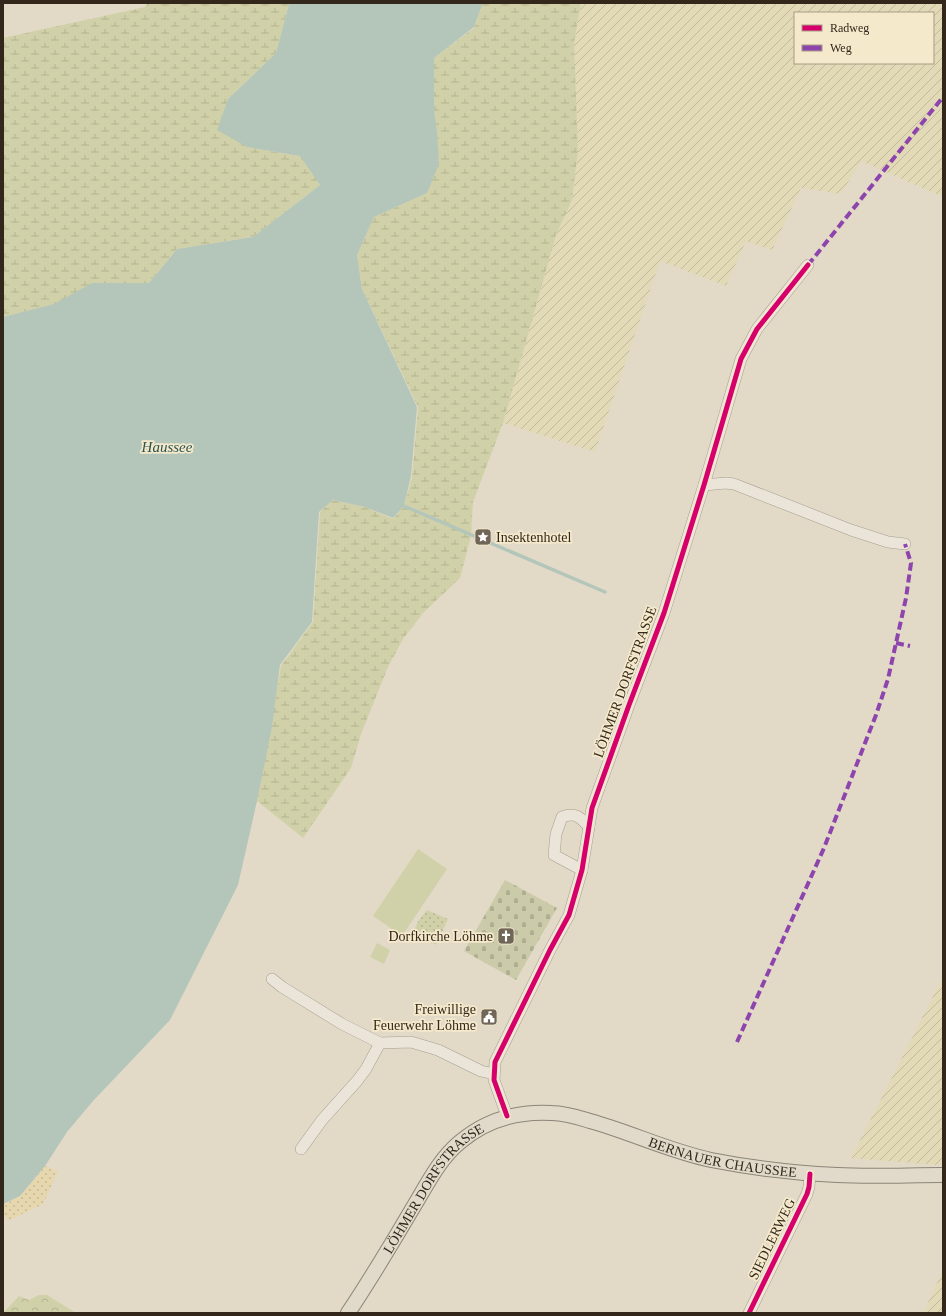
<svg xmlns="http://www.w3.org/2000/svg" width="946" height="1316" viewBox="0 0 946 1316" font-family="Georgia,serif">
	<defs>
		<pattern id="farmland-furrows" width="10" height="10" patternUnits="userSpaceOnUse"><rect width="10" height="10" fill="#e2d9b7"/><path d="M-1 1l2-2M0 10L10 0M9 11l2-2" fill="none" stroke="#c2ba9d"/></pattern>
		<pattern id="grass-dots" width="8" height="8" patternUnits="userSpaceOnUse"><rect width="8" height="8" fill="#d1d1a9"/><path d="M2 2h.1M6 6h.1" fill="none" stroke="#b4b391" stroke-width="1.8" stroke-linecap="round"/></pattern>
		<pattern id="forest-crowns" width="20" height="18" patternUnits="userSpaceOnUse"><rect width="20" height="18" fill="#d1d1a9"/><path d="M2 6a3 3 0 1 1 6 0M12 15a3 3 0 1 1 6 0" fill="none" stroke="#b4b391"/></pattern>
		<pattern id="wetland-marsh" width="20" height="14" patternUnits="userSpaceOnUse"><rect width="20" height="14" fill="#d1d1a9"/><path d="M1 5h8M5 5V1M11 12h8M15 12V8" fill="none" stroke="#b4b391"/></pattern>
		<pattern id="sand-dots" width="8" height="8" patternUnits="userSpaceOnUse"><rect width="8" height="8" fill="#e6d7ae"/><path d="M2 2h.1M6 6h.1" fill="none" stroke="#c6b995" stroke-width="1.8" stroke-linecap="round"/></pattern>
		<pattern id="cemetery-stones" width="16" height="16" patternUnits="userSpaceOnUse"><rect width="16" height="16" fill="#cbcba9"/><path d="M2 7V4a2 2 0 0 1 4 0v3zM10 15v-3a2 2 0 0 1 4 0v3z" fill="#afae91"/></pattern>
	</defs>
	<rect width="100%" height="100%" fill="#e2dac7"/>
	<g fill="url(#farmland-furrows)" fill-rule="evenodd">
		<path d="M581,3H943V197L861,161L841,194L801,188L772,250L746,241L726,286L660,261L595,452L503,423L556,235L572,200L578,150L574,43ZM795,13H933V63H795Z"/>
		<path d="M943,977V1165H937L851,1158Z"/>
		<path d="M943,1270V1313H923Z"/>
	</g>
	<path fill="url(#grass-dots)" d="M427,910L448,919L436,945L413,932L419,920Z"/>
	<path fill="url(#forest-crowns)" d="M39,1295H47L76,1313H3L19,1296L29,1300Z"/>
	<g fill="url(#wetland-marsh)">
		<path d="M148,3H290L288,8L276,53L228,99L247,147L301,156L320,185L253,237L177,249L149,283L3,317V38L145,7Z"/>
		<path d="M483,3H581L574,43L578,150L572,200L556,235L503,423L473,502L471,536L460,578L424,612L403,639L388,667L361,734L351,768L303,838L257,801L281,666L313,622L320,512L333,500L365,507L393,519L404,506L412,477L418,407L362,289L357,255L374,217L427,193L437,131L434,109V58L474,28Z"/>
	</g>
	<path fill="url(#sand-dots)" d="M45,1166L58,1171L43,1204L8,1221L3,1212V1205L20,1196Z"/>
	<path fill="url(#cemetery-stones)" d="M505,880L557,908L516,980L464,951Z"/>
	<g fill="#d1d1a9">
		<path d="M418,849L447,869L402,936L373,916Z"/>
		<path d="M377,943L390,950L384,964L370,957Z"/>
	</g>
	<path fill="#b4c6ba" d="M290,3H483L474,27L434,58V109L437,131L439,164L427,193L374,217L357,255L362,289L417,407L411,476L404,506L393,518L365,507L333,500L319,512L312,622L280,665L272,727L257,801L238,885L170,1020L93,1101L67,1132L45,1166L20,1196L3,1204V317L54,304L92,283H149L177,249L253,237L320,185L300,156L247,147L217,130L228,99L276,53L288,8Z"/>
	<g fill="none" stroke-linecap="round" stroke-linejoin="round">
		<path stroke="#b4c6ba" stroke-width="3.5" d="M404,506L605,592"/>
		<g stroke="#a69f91" stroke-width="12">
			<g id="minor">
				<path d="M704,485L726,483L734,484L851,530L888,542L905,544"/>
				<path d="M582,870L554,855L556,834L562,817C576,812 580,817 589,827"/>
				<path d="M272,979L282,987L342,1024L380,1043L411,1042L438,1050L481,1071L494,1074"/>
				<path d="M507,1116L494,1080L495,1062L550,950L569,915L582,870L592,808L629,705L664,613L704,485L741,359L757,329L808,265"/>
				<path d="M301,1149L322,1120L357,1081L366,1069L380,1043"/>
				<path d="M749,1313L807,1194L809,1187L810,1174"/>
			</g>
		</g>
		<g stroke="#8c8478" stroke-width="16">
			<g id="major">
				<path id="s1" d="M348,1313C370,1280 391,1245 411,1211C426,1187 438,1160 460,1142C486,1120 518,1111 552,1113C565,1113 577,1117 590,1121C630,1132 669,1151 711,1160C752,1168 795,1173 837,1175C872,1177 908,1175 943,1175"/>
			</g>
		</g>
		<use href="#minor" stroke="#eae4d9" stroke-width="11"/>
		<use href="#major" stroke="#e1daca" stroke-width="14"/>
		<g stroke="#8e44ad" stroke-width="4" stroke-dasharray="8 4" stroke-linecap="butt">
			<path d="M808,265L943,97"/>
			<path d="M896,643L910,646"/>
			<path d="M737,1042L824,848L876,715L888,679L906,598L911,563L905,544"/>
		</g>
		<g stroke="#f5e9cc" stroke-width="8">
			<g id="cycleway">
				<path d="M507,1116L494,1080L495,1062L550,950L569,915L582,870L592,808L629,705L664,613L704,485L741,359L757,329L808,265"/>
				<path d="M749,1313L807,1194L809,1187L810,1174"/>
			</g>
		</g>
		<use href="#cycleway" stroke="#d6006c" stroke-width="5"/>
	</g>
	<defs>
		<g id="sight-square" transform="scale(0.9)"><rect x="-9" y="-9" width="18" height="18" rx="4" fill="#706657" stroke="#f5e9cc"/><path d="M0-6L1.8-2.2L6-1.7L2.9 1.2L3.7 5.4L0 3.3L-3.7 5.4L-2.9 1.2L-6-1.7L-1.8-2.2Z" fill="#fff"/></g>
		<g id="church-square" transform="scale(0.9)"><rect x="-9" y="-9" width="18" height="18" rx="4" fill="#706657" stroke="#f5e9cc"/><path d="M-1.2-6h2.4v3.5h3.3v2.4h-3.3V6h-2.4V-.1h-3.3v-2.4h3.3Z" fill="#fff"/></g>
		<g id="civic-square" transform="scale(0.9)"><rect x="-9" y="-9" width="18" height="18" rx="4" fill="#706657" stroke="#f5e9cc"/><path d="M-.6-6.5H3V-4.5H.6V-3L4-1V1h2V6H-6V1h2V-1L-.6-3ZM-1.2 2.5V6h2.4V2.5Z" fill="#fff"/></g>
	</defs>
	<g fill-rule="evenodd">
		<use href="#sight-square" x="483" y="537"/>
		<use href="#church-square" x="506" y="936"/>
		<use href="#civic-square" x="489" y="1017"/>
	</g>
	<g text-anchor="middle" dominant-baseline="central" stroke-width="3.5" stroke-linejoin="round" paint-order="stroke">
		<g font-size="14" fill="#33271b" stroke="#f5e9cc" text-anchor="end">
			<text x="496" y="537" text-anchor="start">Insektenhotel</text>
			<text x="493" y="936">Dorfkirche Löhme</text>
			<text x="476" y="1009">Freiwillige<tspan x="476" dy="16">Feuerwehr Löhme</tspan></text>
		</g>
		<g font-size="14" fill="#33271b" stroke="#f5e9cc">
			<text transform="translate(625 682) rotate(-70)">LÖHMER DORFSTRASSE</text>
			<text stroke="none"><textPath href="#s1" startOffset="481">BERNAUER CHAUSSEE</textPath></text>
			<text stroke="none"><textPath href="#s1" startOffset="152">LÖHMER DORFSTRASSE</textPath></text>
			<text transform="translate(772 1239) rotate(-64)">SIEDLERWEG</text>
		</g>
		<g font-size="15" font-style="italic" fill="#2a5351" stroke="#f5e9cc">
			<text x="167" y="447">Haussee</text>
		</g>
	</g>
	<rect width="946" height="1316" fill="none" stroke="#33271b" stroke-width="8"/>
	<rect x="794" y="12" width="140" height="52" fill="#f5e9cc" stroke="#a79b85"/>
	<rect x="802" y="25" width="20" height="6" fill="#d6006c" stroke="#a79b85"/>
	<text x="830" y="32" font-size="12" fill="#33271b">Radweg</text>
	<rect x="802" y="45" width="20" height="6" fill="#8e44ad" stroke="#a79b85"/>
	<text x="830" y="52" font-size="12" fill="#33271b">Weg</text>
</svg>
